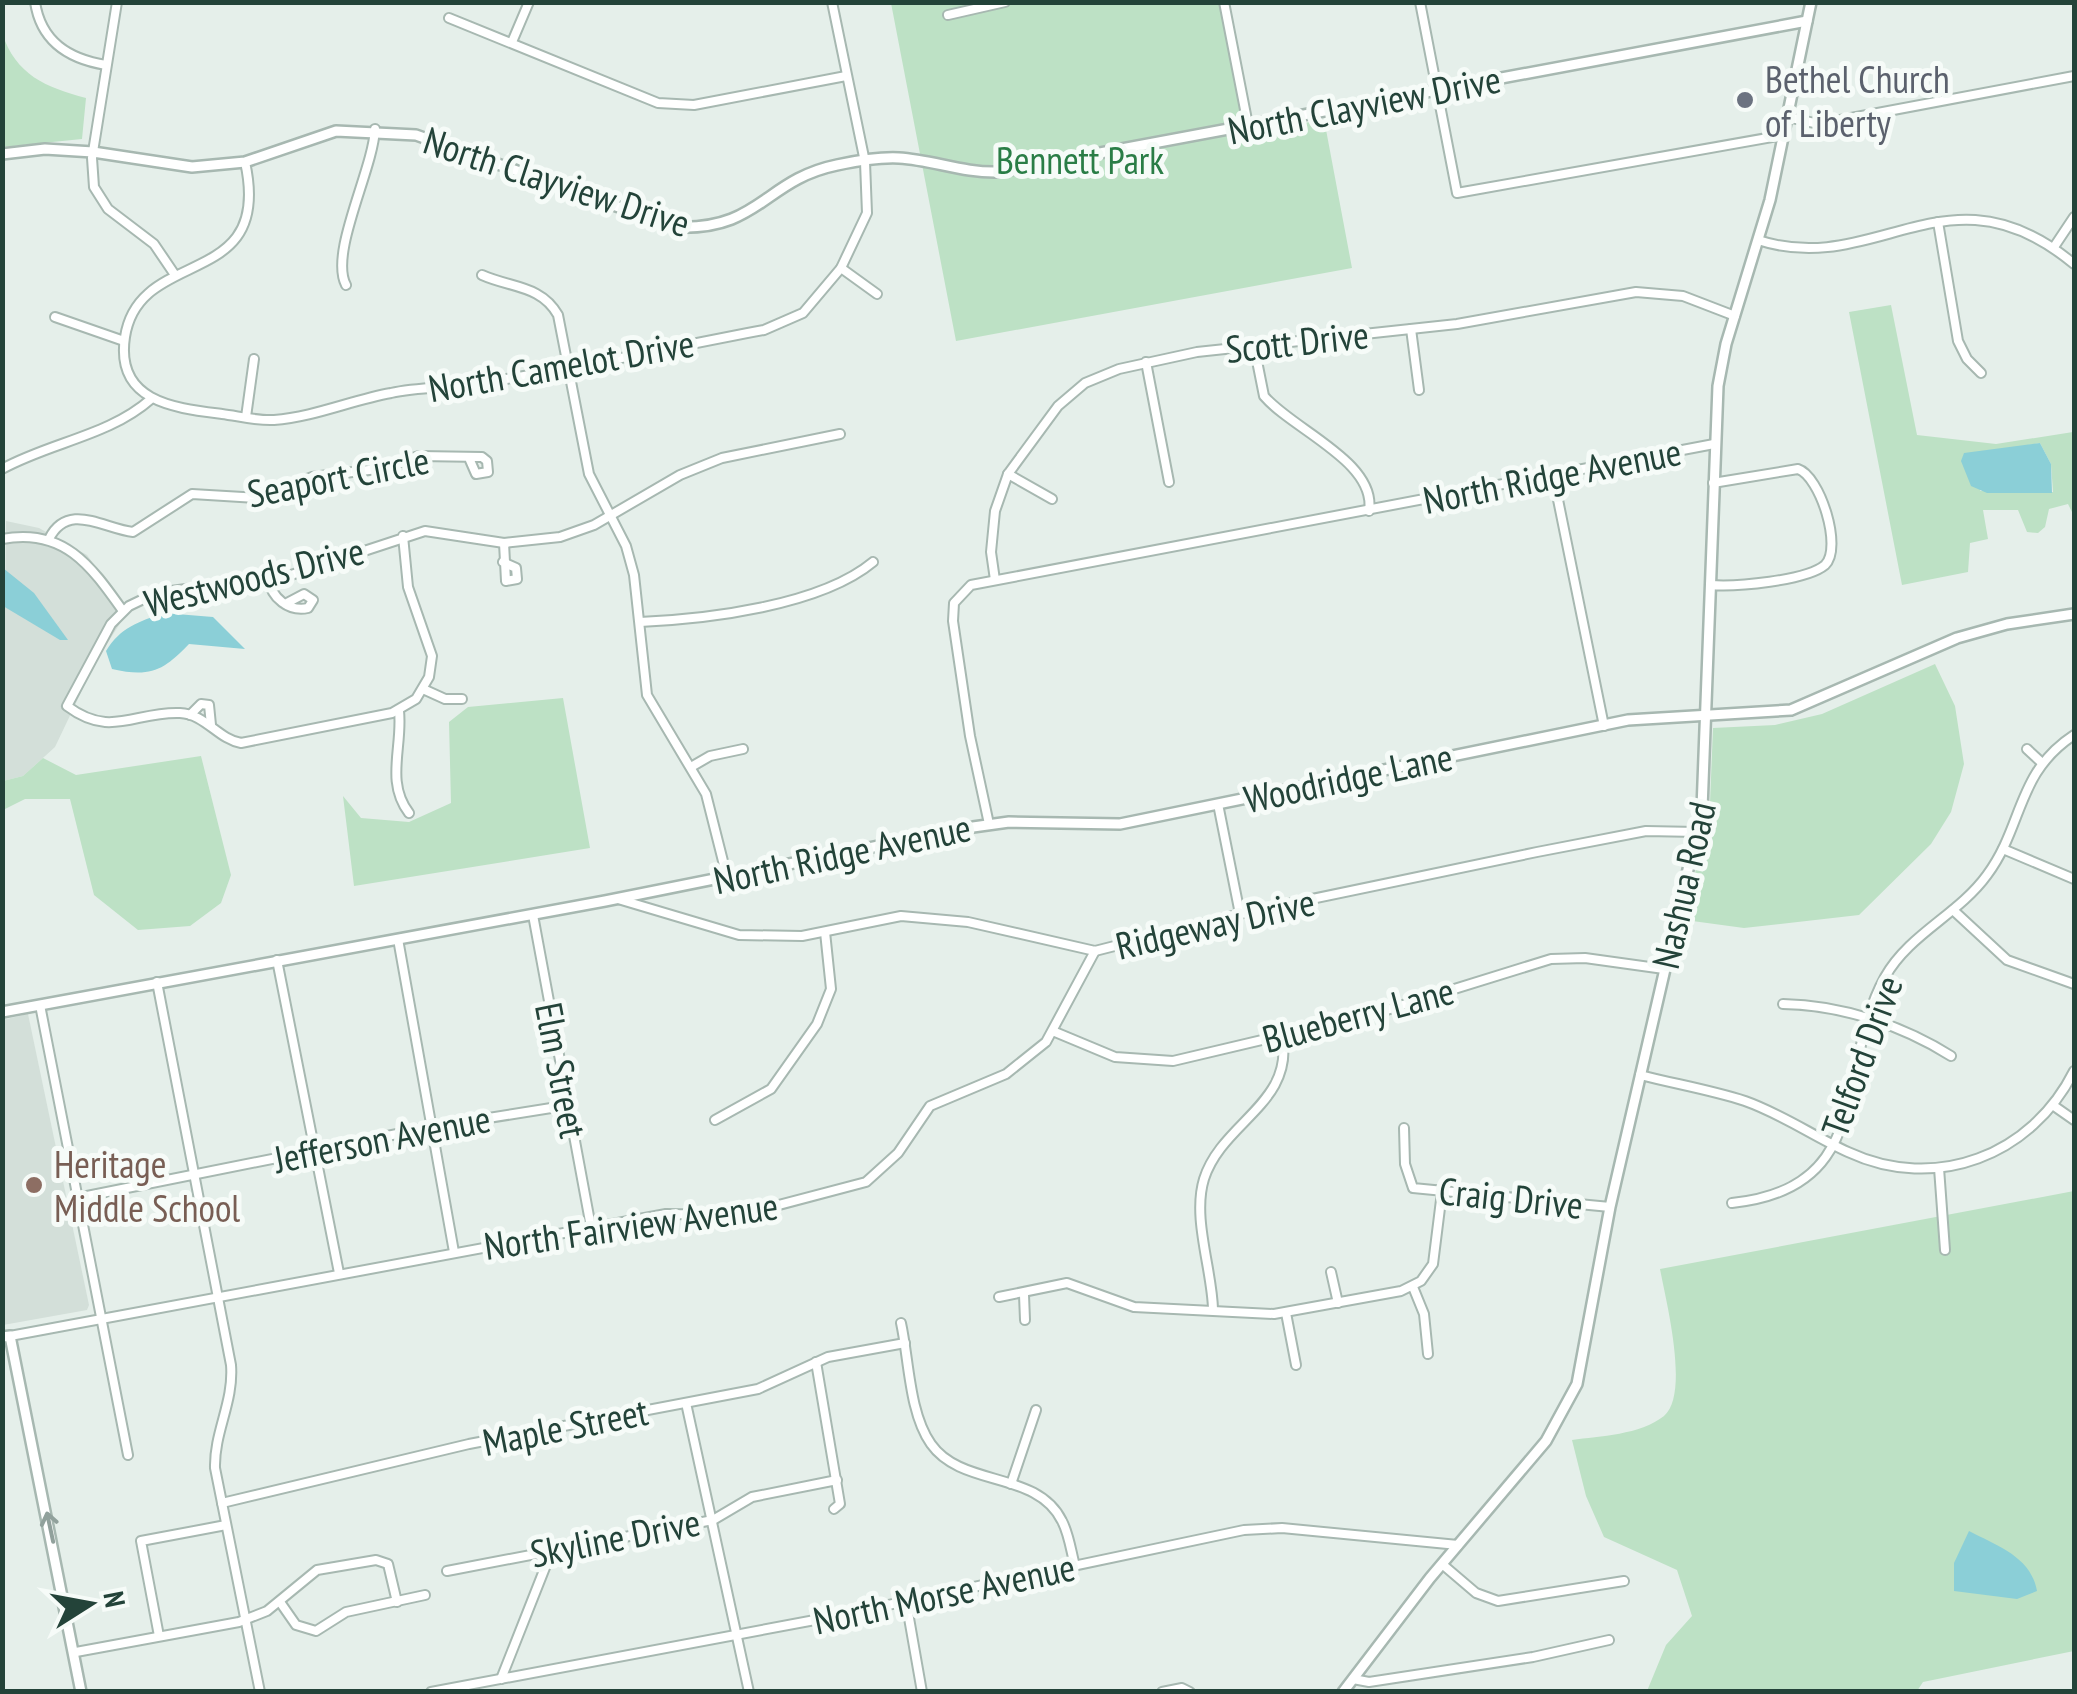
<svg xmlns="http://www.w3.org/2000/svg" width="2077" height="1694" viewBox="0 0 2077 1694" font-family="'PT Sans Narrow',sans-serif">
	<rect width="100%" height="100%" fill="#e5efea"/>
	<g fill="#d3dfd9">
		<path d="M6,521L39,528L87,555L128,611L96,661L55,747L23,776L3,781Z"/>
		<path d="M28,1014L89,1305L87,1310L3,1325L2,1020Z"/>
	</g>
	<g fill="#bde1c5" fill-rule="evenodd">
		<path d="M891,3H1229L1252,134L1324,119L1352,268L956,341Z"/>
		<path d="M2,33C16,75 45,87 86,98L82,139L3,147Z"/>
		<path d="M1891,305L1917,435L1996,444L2073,432L2074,442V516L2068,504L2049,509L2045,527L2038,533L2027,532L2018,510H1983L1988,539L1970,543L1968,572L1902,585L1849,312ZM2040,443L2051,464L2053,492L1980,491L2000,450Z"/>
		<path d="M1935,664L1955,706L1964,764L1951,812L1931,844L1859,915L1744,928L1685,920L1710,803L1713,728L1775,725L1822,714Z"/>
		<path d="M563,698L590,848L354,886L343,796L361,818L409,822L451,803L449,722L468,707Z"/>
		<path d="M201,756L231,875L221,903L190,926L138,930L94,895L70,799H25L3,810V781L23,776L43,758L76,775Z"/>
		<path d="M2074,1191V1651L1923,1682L1917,1691H1647L1666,1645L1692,1616L1677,1570L1604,1537L1586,1496L1572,1440C1600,1436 1640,1435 1664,1416C1690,1394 1666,1301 1660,1269Z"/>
	</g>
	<g fill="#8bcfd7">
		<path d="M2040,443L2051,464L2052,493H1987L1971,486L1961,461L1964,453Z"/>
		<path d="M3,568L34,593L68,640H60L3,606Z"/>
		<path d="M164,613L213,617L245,649L189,644C164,670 151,678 112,669L106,651C121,627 138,622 164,613Z"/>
		<path d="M1969,1531C1998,1546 2031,1557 2037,1591L2017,1599L1954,1591V1563Z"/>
	</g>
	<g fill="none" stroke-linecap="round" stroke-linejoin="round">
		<g stroke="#a7b8b1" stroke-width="12">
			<g id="minor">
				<path d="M35,2C41,42 69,59 106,65"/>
				<path d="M117,2L92,158L94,187L108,209L154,244L175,275"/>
				<path d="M1224,2L1248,125"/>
				<path d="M1420,2L1457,193L1784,135"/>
				<path d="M948,15L1005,2"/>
				<path d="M449,18L658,103L694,105L846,76"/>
				<path d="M512,42L529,2"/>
				<path d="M1787,117L1819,124L2074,76"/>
				<path d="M245,162C274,292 139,245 125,337C115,402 175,408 222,414C238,416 257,421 274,420C314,417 352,400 391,393C418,387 447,388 474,384C571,370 668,348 764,330L803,313L841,268L867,213L865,162L832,2"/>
				<path d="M1938,222L1958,341L1967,359L1981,373"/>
				<path d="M1758,240C1877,279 1948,159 2074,264"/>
				<path d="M2054,247L2074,217"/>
				<path d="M841,268L877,294"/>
				<path d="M482,275C511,288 541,285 558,315L589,474L626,546L634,575L647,695L706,794L727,877"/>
				<path d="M346,285C329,253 373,170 375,129"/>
				<path d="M55,317L124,341"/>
				<path d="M1411,329L1419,390"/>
				<path d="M1254,346L1264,396C1293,430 1377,462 1369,511"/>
				<path d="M1146,362L1169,482"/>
				<path d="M246,417L254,359"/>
				<path d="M2,469C51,442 109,436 151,399"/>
				<path d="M1008,474L1052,499"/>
				<path d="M1553,475L1604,726"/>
				<path d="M403,536L408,587L432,656L429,677L416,699L392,713L241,743C218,739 205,714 180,713C135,711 111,739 67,706L111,624L129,606L156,593L291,575L425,531L504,543L560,537L594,525L680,475L722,458L840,434"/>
				<path d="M2,539C64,527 91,566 123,611"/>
				<path d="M49,539C68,501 104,529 133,532L192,494L258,498L312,477L377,469L419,456L482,457L487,461L488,472L476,474L469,458"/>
				<path d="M503,562L516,568L517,579L506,581L504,543"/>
				<path d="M269,579C271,598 289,612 308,608L313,600L304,594L285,604"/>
				<path d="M995,580L991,552L995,511L1008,474L1058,406L1085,383L1119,369L1197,352L1457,324L1636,292L1683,296L1735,316"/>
				<path d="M1710,585C1735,587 1806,581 1825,565C1843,548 1820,476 1798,469L1713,483"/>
				<path d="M640,622C707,619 820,606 873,562"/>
				<path d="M423,689L445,699H462"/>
				<path d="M399,711C403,746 385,782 409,813"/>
				<path d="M190,715L201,704L209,705L211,725"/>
				<path d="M2027,749L2042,763"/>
				<path d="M691,767L710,756L743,749"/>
				<path d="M1218,804L1240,914"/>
				<path d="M989,824L970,736L953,621L954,603L971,585L1714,444"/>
				<path d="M2003,849L2074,879"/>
				<path d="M618,899L739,935L802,936L901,916L968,922L1095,951L1240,914L1537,852L1646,831L1697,832"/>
				<path d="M1953,910L2007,960L2074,984"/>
				<path d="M533,915L591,1227"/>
				<path d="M398,939L454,1252"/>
				<path d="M277,960L339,1273"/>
				<path d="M157,982L231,1365C234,1402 214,1432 215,1468L260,1692"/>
				<path d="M1783,1004C1841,1005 1902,1025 1951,1056"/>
				<path d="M40,1005L128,1455"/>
				<path d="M1055,1032L1115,1057L1173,1061L1377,1013L1551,959L1585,958L1664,969"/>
				<path d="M1640,1075C1675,1084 1711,1090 1745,1101C1782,1114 1813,1136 1848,1152C1936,1193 2032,1155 2074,1071"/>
				<path d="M2054,1106L2074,1120"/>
				<path d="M715,1120L771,1089L817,1024L831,989L825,932"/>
				<path d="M1404,1128L1405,1164L1413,1188L1610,1207"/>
				<path d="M1939,1168L1945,1250"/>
				<path d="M77,1198L432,1127L570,1105"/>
				<path d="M1732,1203C1877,1188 1834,1069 1885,977C1909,934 1958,915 1987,875C2024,825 2016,773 2074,735"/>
				<path d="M1331,1272L1338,1303"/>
				<path d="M1413,1287L1424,1314L1428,1354"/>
				<path d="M1024,1295L1025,1320"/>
				<path d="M999,1297L1067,1283L1134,1307L1274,1314L1401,1291L1421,1281L1433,1264L1442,1192"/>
				<path d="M1213,1309C1212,1269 1192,1218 1204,1179C1222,1122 1295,1103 1282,1036"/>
				<path d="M1286,1313L1296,1365"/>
				<path d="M901,1323C909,1359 909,1413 931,1444C962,1488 1037,1470 1062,1521C1069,1534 1071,1551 1075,1566"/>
				<path d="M10,1336L666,1214L725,1215L760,1210L866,1182L898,1153L930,1106L1006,1074L1046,1042L1095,951"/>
				<path d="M816,1362L840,1504L834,1509"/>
				<path d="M686,1403L749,1692"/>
				<path d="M1011,1484L1036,1410"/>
				<path d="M222,1503L469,1444L758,1389L828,1357L905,1343"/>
				<path d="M1442,1564L1476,1593L1498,1601L1624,1581"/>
				<path d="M447,1571L713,1520L752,1497L837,1480"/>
				<path d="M906,1601L922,1692"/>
				<path d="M280,1602L296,1625L316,1631L346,1612L425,1595"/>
				<path d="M159,1636L141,1541L226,1525"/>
				<path d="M76,1652L239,1622L267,1611L317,1570L376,1560L388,1564L397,1602"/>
				<path d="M501,1679L552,1550"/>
				<path d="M1353,1679L1369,1682L1533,1657L1609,1640"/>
				<path d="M431,1692L831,1617L1244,1530L1282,1528L1458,1545"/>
				<path d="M1162,1692L1182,1688L1190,1692"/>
			</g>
		</g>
		<g stroke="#a7b8b1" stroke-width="14">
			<g id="tertiary">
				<path d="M2,154L45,149L93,152L192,167L245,162L336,131L416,135L675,227C760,231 764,180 837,165C856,161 880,157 899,158C933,160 963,173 998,172L1807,21"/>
				<path d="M2,1012L605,901L973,827L1009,822L1120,824L1628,720L1791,710L1957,638L2007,624L2074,614"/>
				<path d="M2,1337L10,1336L81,1692"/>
				<path d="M1343,1692L1430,1578L1546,1441L1577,1384L1610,1207L1702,809L1718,386L1726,344L1770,200L1811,2"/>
			</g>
		</g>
		<use href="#minor" stroke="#fff" stroke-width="8"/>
		<use href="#tertiary" stroke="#fff" stroke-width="9"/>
	</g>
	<defs><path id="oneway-shaft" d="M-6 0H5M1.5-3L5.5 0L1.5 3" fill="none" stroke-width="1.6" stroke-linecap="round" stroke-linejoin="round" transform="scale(2.5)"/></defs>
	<use stroke="#91a19c" href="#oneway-shaft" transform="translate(50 1527) rotate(-102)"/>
	<circle fill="#6b7280" stroke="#f6fbf8" stroke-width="4" cx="1745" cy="100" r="10"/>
	<circle fill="#8d6e63" stroke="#f6fbf8" stroke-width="4" cx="34" cy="1185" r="10"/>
	<g text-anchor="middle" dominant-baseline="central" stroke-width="10" stroke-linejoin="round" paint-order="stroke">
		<g font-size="38" fill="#5b616d" stroke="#f6fbf8" text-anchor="start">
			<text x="1765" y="78">Bethel Church<tspan x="1765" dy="44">of Liberty</tspan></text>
		</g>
		<g font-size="38" fill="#234339" stroke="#f6fbf8">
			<text transform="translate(1364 104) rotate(-11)">North Clayview Drive</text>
			<text transform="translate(557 181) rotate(18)">North Clayview Drive</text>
			<text transform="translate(1297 341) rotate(-6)">Scott Drive</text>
			<text transform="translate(561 365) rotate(-10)">North Camelot Drive</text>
			<text transform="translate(1552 475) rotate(-11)">North Ridge Avenue</text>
			<text transform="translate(338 476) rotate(-11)">Seaport Circle</text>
			<text transform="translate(254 576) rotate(-14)">Westwoods Drive</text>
			<text transform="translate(1348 777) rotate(-12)">Woodridge Lane</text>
			<text transform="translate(842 853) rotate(-12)">North Ridge Avenue</text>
			<text transform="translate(1683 885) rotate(-77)">Nashua Road</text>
			<text transform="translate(1215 923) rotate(-13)">Ridgeway Drive</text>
			<text transform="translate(1358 1014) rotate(-15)">Blueberry Lane</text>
			<text transform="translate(1861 1056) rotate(-70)">Telford Drive</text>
			<text transform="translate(562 1070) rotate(79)">Elm Street</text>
			<text transform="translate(382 1138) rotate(-11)">Jefferson Avenue</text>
			<text transform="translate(1511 1197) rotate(6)">Craig Drive</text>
			<text transform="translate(631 1225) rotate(-8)">North Fairview Avenue</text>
			<text transform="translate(565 1426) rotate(-11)">Maple Street</text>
			<text transform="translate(615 1537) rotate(-11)">Skyline Drive</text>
			<text transform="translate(944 1593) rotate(-12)">North Morse Avenue</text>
		</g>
		<g font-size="38" fill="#2a7d46" stroke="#f6fbf8">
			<text x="1080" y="159">Bennett Park</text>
		</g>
		<g font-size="38" fill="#785e54" stroke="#f6fbf8" text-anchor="start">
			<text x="54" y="1163">Heritage<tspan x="54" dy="44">Middle School</tspan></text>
		</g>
	</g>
	<rect width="2077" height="1694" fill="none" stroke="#234339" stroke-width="10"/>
	<g transform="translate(90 1604) rotate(79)" stroke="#f6fbf8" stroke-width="8" paint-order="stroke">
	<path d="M0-8L18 38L0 25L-18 38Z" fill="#234339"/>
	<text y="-15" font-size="28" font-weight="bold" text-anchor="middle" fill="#234339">N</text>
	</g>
</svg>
